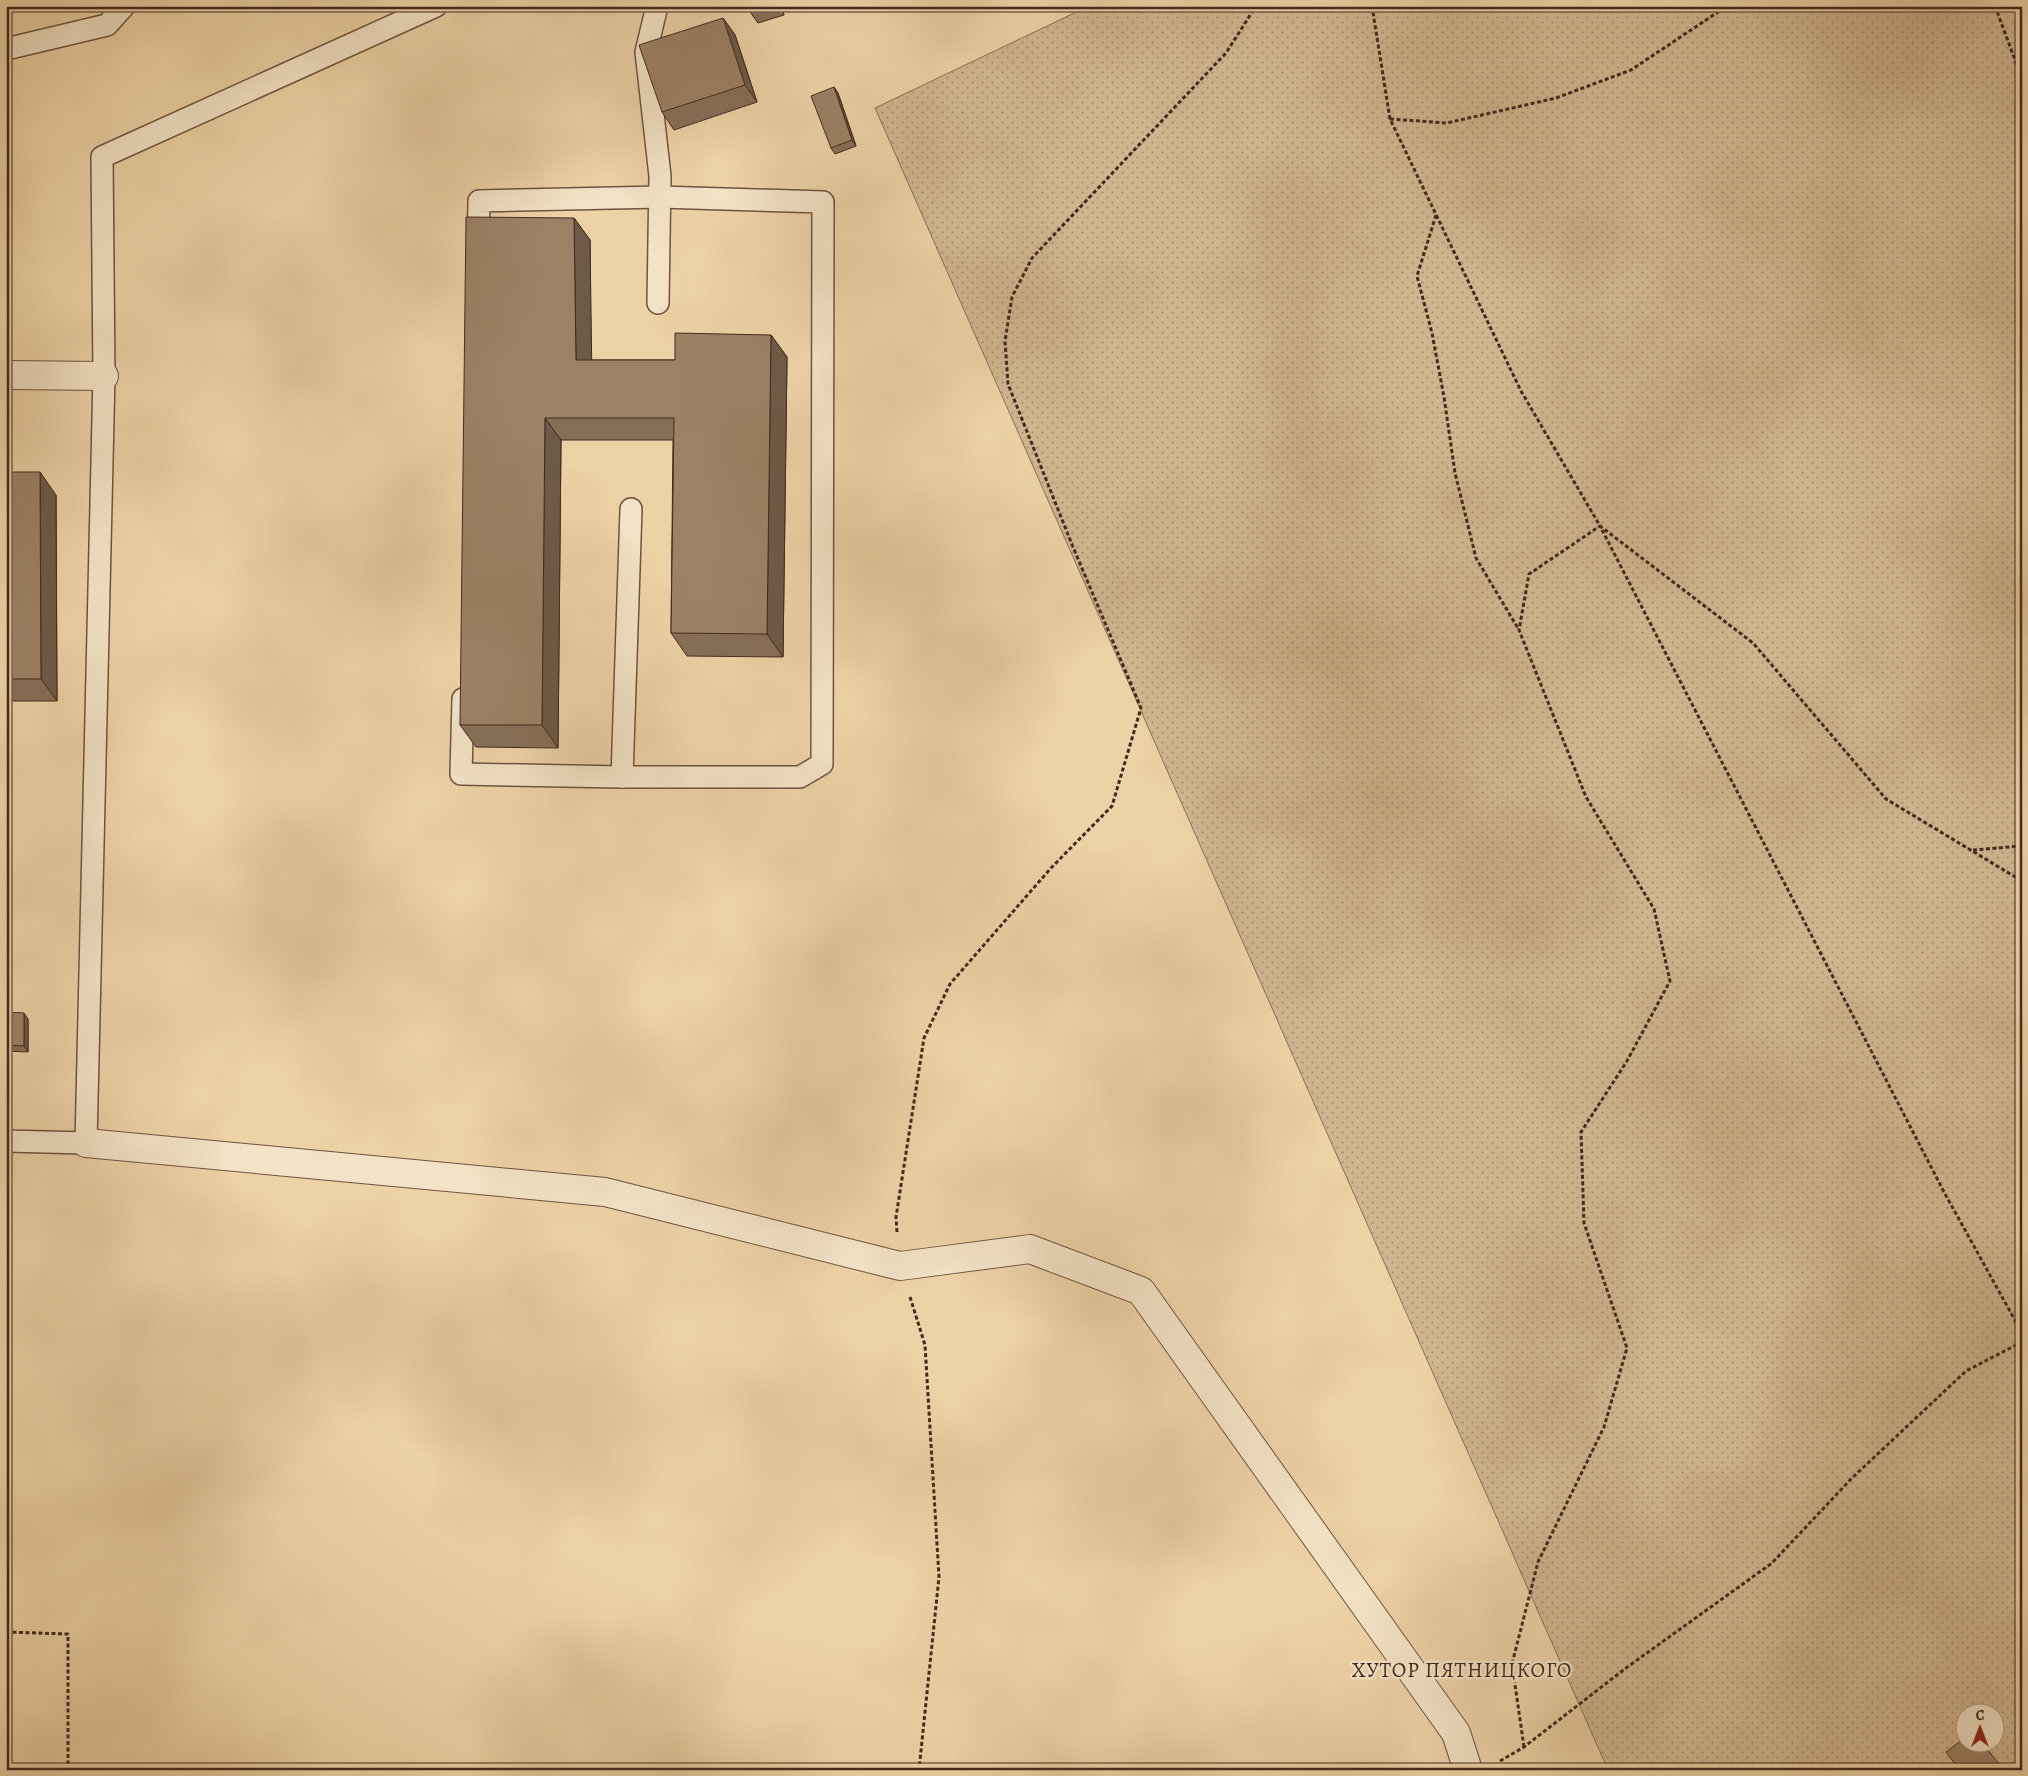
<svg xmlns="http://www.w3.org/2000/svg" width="2028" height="1776" viewBox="0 0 2028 1776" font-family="Alegreya,serif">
	<defs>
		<pattern id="garden-dots" width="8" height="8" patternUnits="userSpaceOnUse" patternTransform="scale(1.25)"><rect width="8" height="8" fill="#d0b58f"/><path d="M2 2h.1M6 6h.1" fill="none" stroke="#aa9374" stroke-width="1.8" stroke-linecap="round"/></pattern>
	</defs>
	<rect width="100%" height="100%" fill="#edd2a6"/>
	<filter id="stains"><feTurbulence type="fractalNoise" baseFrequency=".004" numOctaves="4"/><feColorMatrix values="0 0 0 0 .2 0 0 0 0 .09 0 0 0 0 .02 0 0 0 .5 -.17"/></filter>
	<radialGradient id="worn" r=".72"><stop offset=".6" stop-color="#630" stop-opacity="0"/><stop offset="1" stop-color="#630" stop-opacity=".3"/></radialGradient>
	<path fill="url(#garden-dots)" stroke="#8a6f56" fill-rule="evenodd" d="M1089,6H2022V1770H1608L875,108ZM1966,1714H1996V1744H1966Z"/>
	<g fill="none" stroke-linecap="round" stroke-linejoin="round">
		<g stroke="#6e5340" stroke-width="24">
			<g id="service">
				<path d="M657,6L646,52L660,176L658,303"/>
				<path d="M6,49L107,25L124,6"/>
				<path d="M478,246L479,201L660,197L823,202L822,764L800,777H622"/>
				<path d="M463,699L461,774L622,777L631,509"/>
				<path d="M6,1141L86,1143L104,376L102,157L436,6"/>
			</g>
		</g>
		<g stroke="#6e5340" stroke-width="30">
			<g id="minor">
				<path d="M6,375L104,376"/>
				<path d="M86,1143L605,1192L900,1266L1030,1249L1141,1291L1456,1733L1468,1770"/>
			</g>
		</g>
		<g stroke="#44291e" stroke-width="3" stroke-dasharray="4 2.5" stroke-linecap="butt">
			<path d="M1372,6L1390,119L1521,391L1600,526L1753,643L1886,799L2022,881"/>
			<path d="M1995,6L2022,79"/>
			<path d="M1390,119L1447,123L1556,98L1631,70L1727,6"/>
			<path d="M1436,215L1417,276L1432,333L1444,397L1455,473L1476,558L1519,630"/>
			<path d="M1973,850L2022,846"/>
			<path d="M897,1232L896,1217L924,1038L950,984L1051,868L1112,806L1141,708L1073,547L1008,384L1005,341L1012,297L1032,258L1226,53L1256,6"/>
			<path d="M910,1297L925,1345L939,1577L919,1770"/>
			<path d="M6,1632L68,1634V1770"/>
			<path d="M1524,1747L1512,1664L1538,1562L1604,1427L1627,1348L1584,1223L1581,1132L1627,1061L1670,981L1654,909L1586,797L1519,630L1529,574L1600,526L1944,1192L2022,1333"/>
			<path d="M1500,1761L1524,1747L1626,1668L1772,1563L1852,1478L1966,1371L2022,1342"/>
		</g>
		<use href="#service" stroke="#f3e2c5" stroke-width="21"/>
		<use href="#minor" stroke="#f3e2c5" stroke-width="28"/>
	</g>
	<g fill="#866f57" stroke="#44291e">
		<path d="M748,6H781L784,15L758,23L750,12Z"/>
		<path d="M723,18L735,35L757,102L674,130L662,112Z"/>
		<path d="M834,87L838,93L856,146L835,154L831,148Z"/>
		<path d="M574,218L590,240L591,360H675L771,335L787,357L783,657L687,656L671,633L673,440H561L558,748L476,747L460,725Z"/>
		<path d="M6,472L56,495L57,701H6Z"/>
		<path d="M6,1012L28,1019V1052L6,1051Z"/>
	</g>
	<g fill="#6d5a47" stroke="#44291e">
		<path d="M778,6H781L784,15Z"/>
		<path d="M723,18L735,35L757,102L745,85Z"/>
		<path d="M834,87L838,93L856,146L852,140Z"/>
		<path d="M574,218L590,240L592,383L576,360Z"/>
		<path d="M771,335L787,357L783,657L767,634Z"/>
		<path d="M545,418L561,440L558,748L542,725Z"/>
		<path d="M40,472L56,495L57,701L41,679Z"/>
		<path d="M24,1013L28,1019V1052L24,1046Z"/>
	</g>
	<g fill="#9c8165" stroke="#44291e">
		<path d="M748,6H766L750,12Z"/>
		<path d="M723,18L745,85L662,112L639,45Z"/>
		<path d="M834,87L852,140L831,148L811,96Z"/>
		<path d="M466,217L574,218L576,360H675V333L771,335L767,634L671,633L674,418H545L542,725H460Z"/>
		<path d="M6,472H40L41,679H6Z"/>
		<path d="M6,1012L24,1013V1046L6,1045Z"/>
		<path d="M1966,1737V1744H1983L2004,1770H1960L1946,1752Z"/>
	</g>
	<g text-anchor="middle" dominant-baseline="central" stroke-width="4.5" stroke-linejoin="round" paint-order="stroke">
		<g font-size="21" letter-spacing="1" fill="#44291e" stroke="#f3e2c5">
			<text x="1462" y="1670">ХУТОР ПЯТНИЦКОГО</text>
		</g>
	</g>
	<rect width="2028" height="1776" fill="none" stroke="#edd2a6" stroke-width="25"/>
	<rect x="8" y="8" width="2013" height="1761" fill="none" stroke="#44291e" stroke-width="2.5"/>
	<rect x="12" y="12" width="2003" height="1751" fill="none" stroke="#44291e"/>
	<g transform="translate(1980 1728)"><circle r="24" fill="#f3e2c5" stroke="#ad9882"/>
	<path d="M0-4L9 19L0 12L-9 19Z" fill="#8f2418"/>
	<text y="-8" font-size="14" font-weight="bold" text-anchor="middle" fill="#44291e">С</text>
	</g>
	<rect width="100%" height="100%" filter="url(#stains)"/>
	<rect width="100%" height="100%" fill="url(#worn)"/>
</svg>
